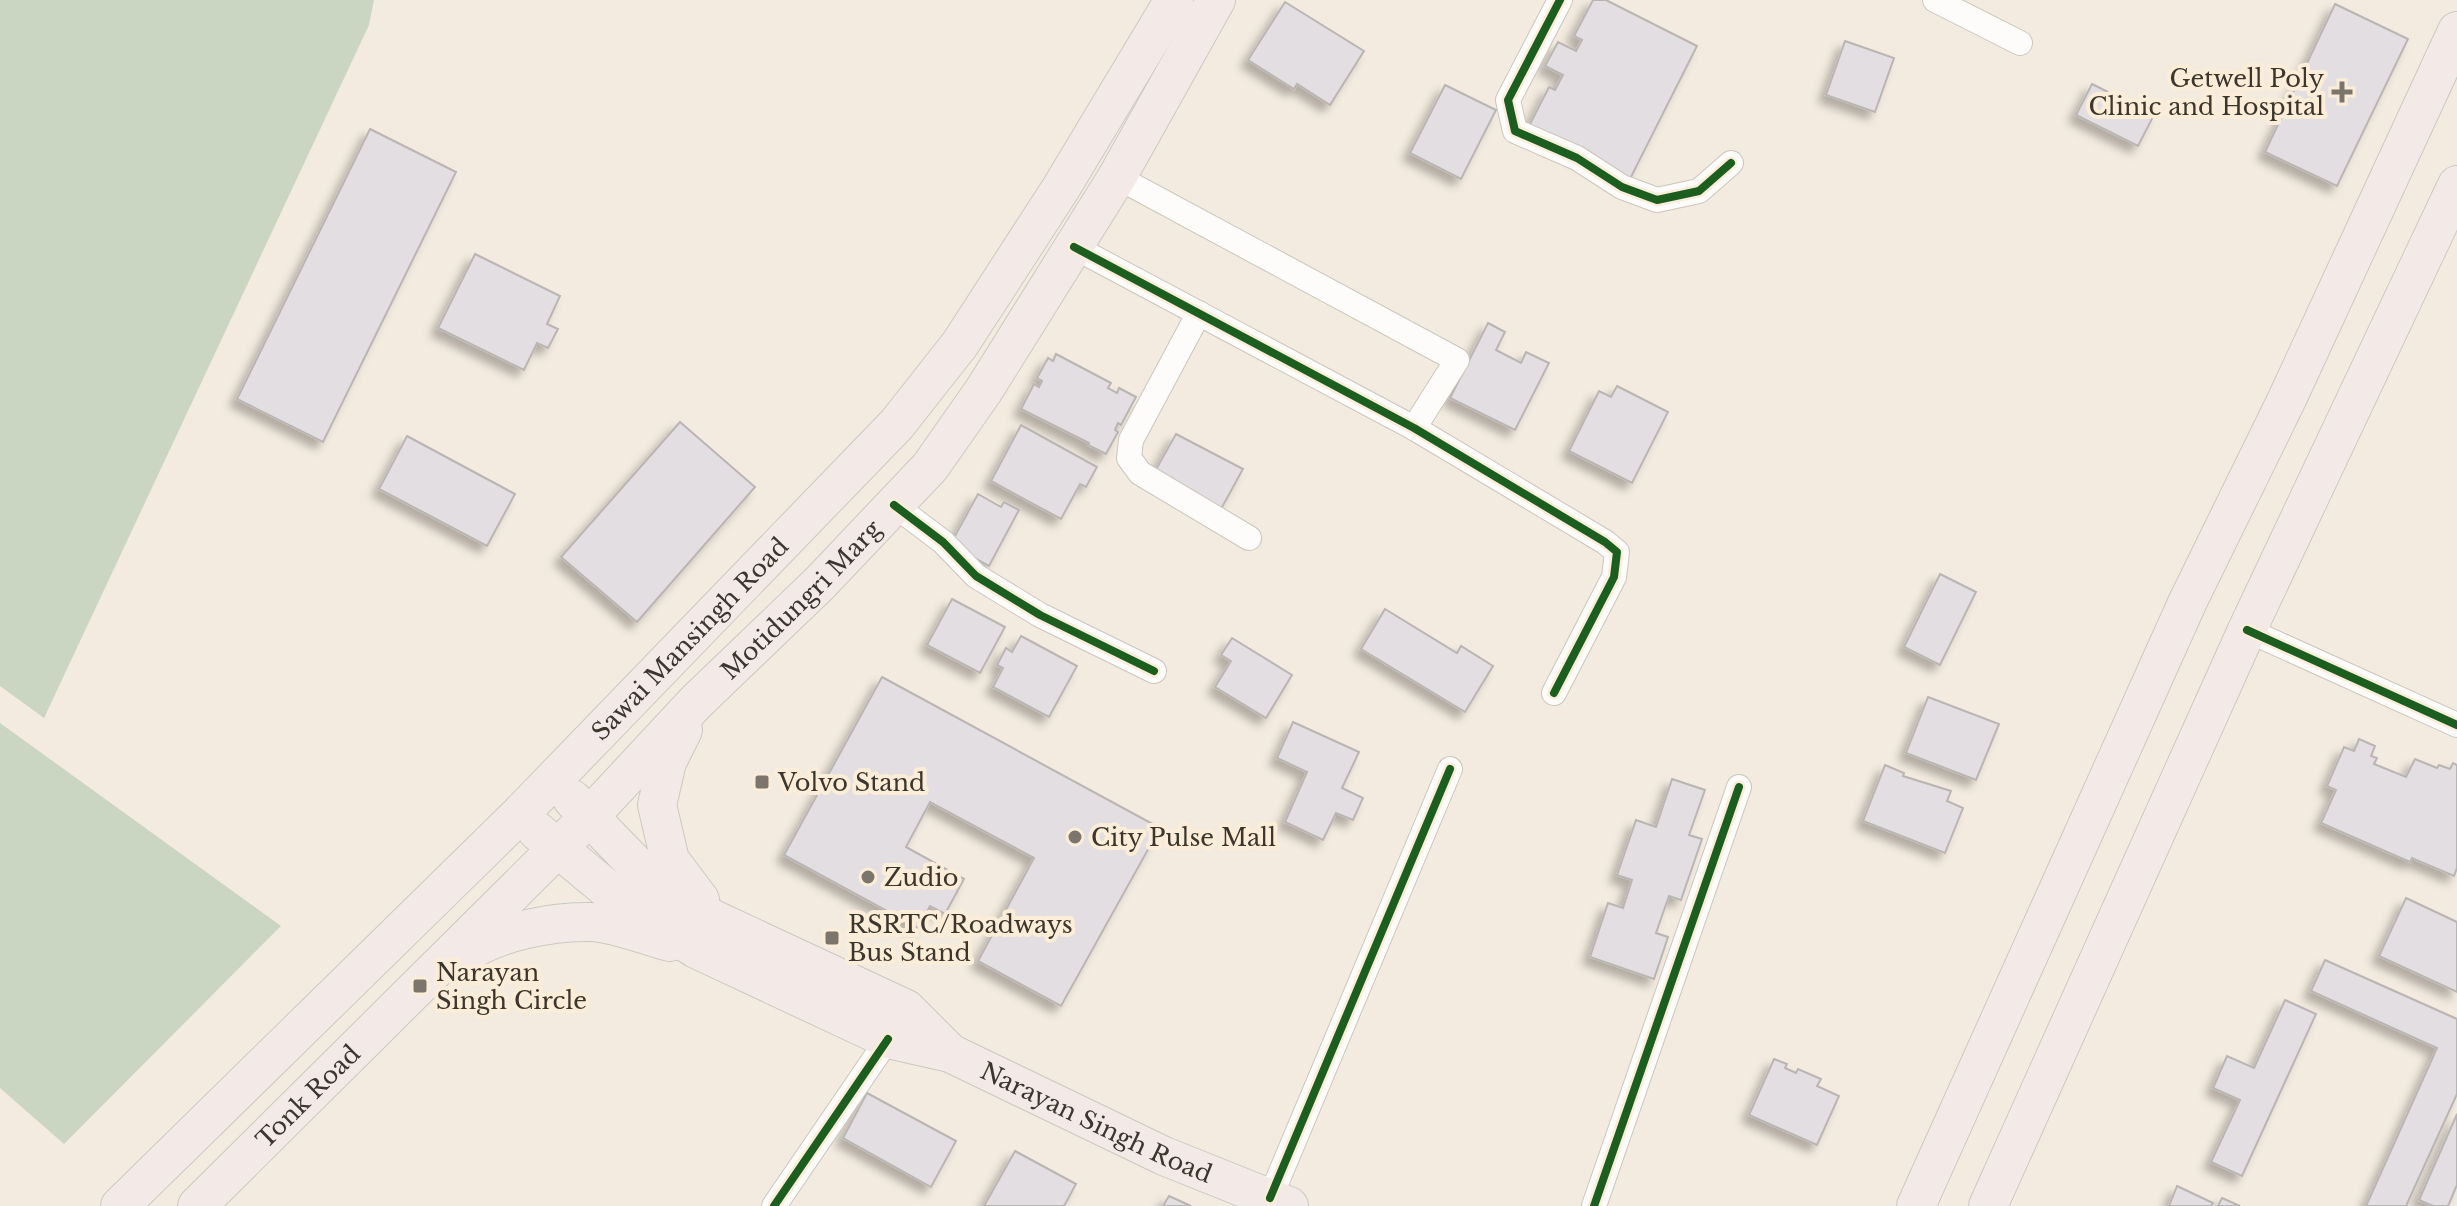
<svg xmlns="http://www.w3.org/2000/svg" width="2457" height="1206" viewBox="0 0 2457 1206" font-family="'Libre Baskerville',serif">
	<defs>
		<filter id="shadow"><feDropShadow dx="-7" dy="7" stdDeviation="4" flood-color="#0004"/></filter>
	</defs>
	<rect width="100%" height="100%" fill="#f3ebdf"/>
	<g fill="#cad6c1">
		<path d="M0,0H374L369,25L44,718L0,686Z"/>
		<path d="M0,723L281,926L64,1144L0,1088Z"/>
	</g>
	<g fill="#e2dee1" stroke="#b9b5b3" stroke-width="2" filter="url(#shadow)">
		<path d="M1593,0H1606L1697,46L1630,179L1528,128L1549,87L1555,90L1563,75L1545,66L1558,42L1576,51L1582,40L1574,36Z"/>
		<path d="M1285,2L1364,51L1330,105L1297,84L1294,89L1248,60Z"/>
		<path d="M2335,4L2408,39L2337,186L2265,152Z"/>
		<path d="M1845,41L1894,58L1875,112L1826,95Z"/>
		<path d="M2092,84L2154,115L2138,146L2076,115Z"/>
		<path d="M1445,85L1496,110L1461,179L1410,153Z"/>
		<path d="M370,129L456,172L323,442L237,399Z"/>
		<path d="M475,254L560,296L547,324L558,329L548,348L537,343L524,370L438,328Z"/>
		<path d="M1488,323L1505,332L1496,350L1521,363L1526,352L1549,363L1515,430L1450,398Z"/>
		<path d="M1056,354L1111,383L1108,388L1117,393L1119,388L1136,397L1121,425L1118,423L1115,430L1118,432L1106,454L1088,445L1089,443L1021,409L1034,384L1039,387L1042,381L1037,378L1048,358L1053,361Z"/>
		<path d="M1617,386L1668,412L1632,483L1569,451L1599,391L1611,397Z"/>
		<path d="M680,422L755,487L637,622L561,557Z"/>
		<path d="M1021,425L1097,467L1086,487L1080,484L1061,519L991,481Z"/>
		<path d="M1176,434L1243,469L1221,509L1154,473Z"/>
		<path d="M407,436L515,494L487,546L379,489Z"/>
		<path d="M978,494L1001,507L1004,502L1019,510L989,566L950,545Z"/>
		<path d="M1940,574L1976,592L1940,665L1904,647Z"/>
		<path d="M952,599L1005,627L980,673L927,645Z"/>
		<path d="M1385,609L1457,653L1461,646L1493,666L1465,712L1361,649Z"/>
		<path d="M1021,636L1077,666L1049,717L993,687L1003,668L997,665L1006,648L1012,652Z"/>
		<path d="M1232,638L1292,675L1266,718L1215,687L1231,661L1221,655Z"/>
		<path d="M882,677L1160,828L1061,1006L978,961L1034,858L930,802L906,847L964,879L945,914L930,906L918,928L784,855Z"/>
		<path d="M1928,697L1999,724L1976,780L1906,753Z"/>
		<path d="M1293,722L1359,752L1342,788L1363,798L1353,820L1336,813L1323,840L1285,822L1307,772L1277,758Z"/>
		<path d="M2359,739L2375,746L2371,756L2377,758L2374,764L2406,777L2415,759L2437,768L2439,765L2450,769L2453,763L2457,765V868L2454,876L2412,858L2410,862L2321,823L2336,790L2327,786L2344,747L2354,751Z"/>
		<path d="M1885,765L1904,773L1903,776L1951,791L1947,801L1963,808L1945,853L1863,821Z"/>
		<path d="M1672,779L1705,790L1689,835L1702,839L1681,900L1669,896L1656,933L1668,937L1654,979L1590,957L1608,903L1623,908L1632,880L1617,875L1636,820L1656,827Z"/>
		<path d="M2406,898L2457,922V992L2379,956Z"/>
		<path d="M2325,960L2457,1019V1094L2406,1206H2366L2437,1048L2311,991Z"/>
		<path d="M2285,1000L2316,1014L2242,1176L2211,1162L2240,1100L2213,1088L2227,1056L2254,1068Z"/>
		<path d="M1774,1059L1787,1064L1785,1068L1796,1073L1798,1069L1821,1079L1817,1086L1839,1096L1817,1145L1749,1115Z"/>
		<path d="M867,1093L956,1141L931,1187L843,1138Z"/>
		<path d="M2457,1114V1185L2448,1206H2433L2419,1200Z"/>
		<path d="M1015,1151L1076,1184L1064,1206H984Z"/>
		<path d="M2177,1186L2213,1203L2211,1206H2169Z"/>
		<path d="M1169,1196L1191,1206H1163Z"/>
		<path d="M2222,1198L2240,1206H2218Z"/>
	</g>
	<g fill="none" stroke-linecap="round" stroke-linejoin="round">
		<g stroke="#cbc6bc" stroke-width="26">
			<g id="street">
				<path d="M1560,0L1508,100L1515,131L1577,158L1622,187L1657,200L1699,191L1731,163"/>
				<path d="M1935,0L2020,43"/>
				<path d="M1117,177L1457,360L1414,428"/>
				<path d="M1074,247L1414,428L1605,542L1617,552L1614,577L1554,693"/>
				<path d="M1199,313L1131,440L1129,458L1140,473L1249,538"/>
				<path d="M894,505L943,542L976,576L1040,615L1154,671"/>
				<path d="M2247,630L2457,725"/>
				<path d="M1270,1198L1450,769"/>
				<path d="M774,1206L888,1039"/>
				<path d="M1594,1206L1739,787"/>
			</g>
		</g>
		<g stroke="#ccc8c2" stroke-width="40">
			<g id="primary">
				<path d="M683,730L667,762L657,805L670,860L700,900"/>
				<path d="M572,799L644,873L675,895L713,919L906,1009L950,1053"/>
				<path id="s1" d="M537,831L612,893L696,949L888,1039L950,1053L1164,1156L1289,1206"/>
				<path d="M465,954C497,932 552,921 591,922C614,923 647,936 670,942"/>
				<path id="s2" d="M120,1206L520,814L897,424L960,344L1061,188L1174,0"/>
				<path id="s3" d="M197,1206L588,818L696,702L820,583L930,467L984,390L1117,177L1216,0"/>
				<path d="M1916,1206L2188,601L2287,399L2457,31"/>
				<path d="M1988,1206L2247,630L2457,185"/>
			</g>
		</g>
		<use href="#street" stroke="#fdfcfa" stroke-width="24"/>
		<use href="#primary" stroke="#f3eae7" stroke-width="38"/>
		<g stroke="#fbedd7" stroke-width="13">
			<g id="cycleway">
				<path d="M1560,0L1508,100L1515,131L1577,158L1622,187L1657,200L1699,191L1731,163"/>
				<path d="M1074,247L1414,428L1605,542L1617,552L1614,577L1554,693"/>
				<path d="M894,505L943,542L976,576L1040,615L1154,671"/>
				<path d="M2247,630L2457,725"/>
				<path d="M1270,1198L1450,769"/>
				<path d="M774,1206L888,1039"/>
				<path d="M1594,1206L1739,787"/>
			</g>
		</g>
		<use href="#cycleway" stroke="#1b5e20" stroke-width="8"/>
	</g>
	<g fill="#7c756c" stroke="#fbedd7" stroke-width="3">
		<path d="M2338 80h8v8h8v8h-8v8h-8v-8h-8v-8h8z"/>
		<rect x="754" y="774" width="16" height="16" rx="4"/>
		<circle cx="1075" cy="837" r="8"/>
		<circle cx="868" cy="877" r="8"/>
		<rect x="824" y="930" width="16" height="16" rx="4"/>
		<rect x="412" y="978" width="16" height="16" rx="4"/>
	</g>
	<g text-anchor="middle" dominant-baseline="central" stroke-width="8" stroke-linejoin="round" paint-order="stroke">
		<g font-size="24" fill="#3c362e" stroke="#fbedd7" text-anchor="start">
			<text x="2324" y="78" text-anchor="end">Getwell Poly<tspan x="2324" dy="28">Clinic and Hospital</tspan></text>
			<text x="778" y="782">Volvo Stand</text>
			<text x="1091" y="837">City Pulse Mall</text>
			<text x="884" y="877">Zudio</text>
			<text x="848" y="924">RSRTC/Roadways<tspan x="848" dy="28">Bus Stand</tspan></text>
			<text x="436" y="972">Narayan<tspan x="436" dy="28">Singh Circle</tspan></text>
		</g>
		<g font-size="24" fill="#3c362e" stroke="#fbedd7">
			<text stroke="none"><textPath href="#s3" startOffset="856">Motidungri Marg</textPath></text>
			<text stroke="none"><textPath href="#s2" startOffset="804">Sawai Mansingh Road</textPath></text>
			<text stroke="none"><textPath href="#s3" startOffset="156">Tonk Road</textPath></text>
			<text stroke="none"><textPath href="#s1" startOffset="636">Narayan Singh Road</textPath></text>
		</g>
	</g>
</svg>
